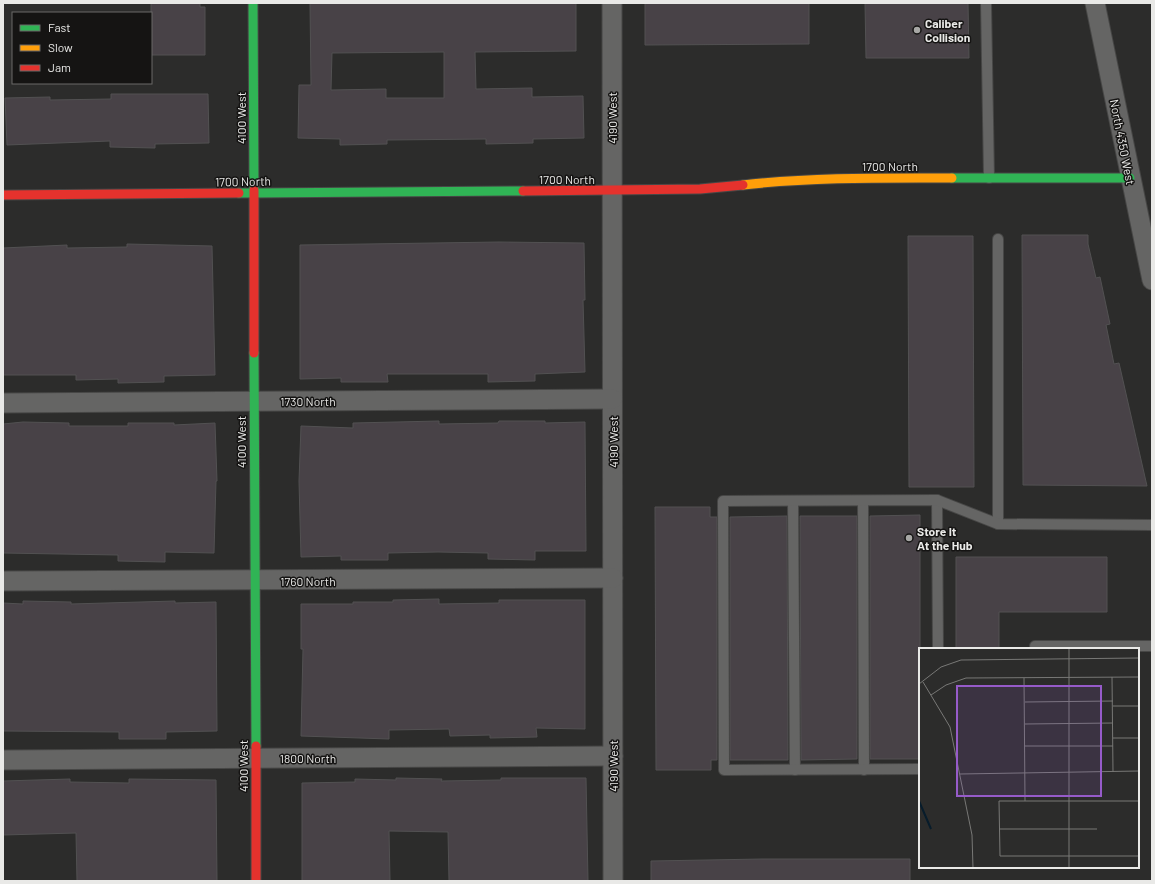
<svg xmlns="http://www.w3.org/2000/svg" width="1155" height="884" viewBox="0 0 1155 884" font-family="Barlow,sans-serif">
	<rect width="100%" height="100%" fill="#2c2c2b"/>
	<g fill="#484247" stroke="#525152" fill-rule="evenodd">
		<path d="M151,3H200V7H205V55H151Z"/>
		<path d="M310,3H576V51L475,52L476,89L532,88V97L583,96L584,138L533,139V143L486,144V139L387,140V144L340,145V139L298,138L299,85H311ZM444,52V98H386V89L331,90L332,53Z"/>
		<path d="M645,3H809V44L645,45Z"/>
		<path d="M865,3H968L969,58H866Z"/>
		<path d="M111,94H208L209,143L155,144V148L110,147V141L7,145L5,98L50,97V100L111,99Z"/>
		<path d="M1022,235H1088V244L1096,278L1100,277L1110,324L1106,325L1114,364L1119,363L1147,486L1023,485Z"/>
		<path d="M908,236H973L974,487H909Z"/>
		<path d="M499,242L584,243L585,300H583L585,372L535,374V381L488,382V374H387L388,382H341V378L300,379V245Z"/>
		<path d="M127,244L212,246L215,375L164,376V382L118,383V379L76,380V375H3V248L67,245V248L127,247Z"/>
		<path d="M439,421V424L498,423L499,421H545V423L585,422L586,551H535V560L488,559V553L438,552L388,553V560H341V556L301,557L299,481L301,426L353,428V423Z"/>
		<path d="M23,422L69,423V426H128V423H174V425L215,423L217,481H216L214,553L165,552V562L118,561V555L3,553V424Z"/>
		<path d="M655,507H710V517H717V760H711V770H656Z"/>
		<path d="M920,515V759H870V516Z"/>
		<path d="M787,516L788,760H730V517Z"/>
		<path d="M800,516H857V759L801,760Z"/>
		<path d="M956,557H1107V612H999V649H956Z"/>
		<path d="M439,599V604L499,603V600H585V729L536,728L537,737L490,738V735L450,736L449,729L389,730V739L301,736L303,649H301V604H353V602H393V600Z"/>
		<path d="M23,601L71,602V604L175,601V603L216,602L217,731L166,732V739H119V732L3,731V603L23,604Z"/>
		<path d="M396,778L442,779L441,781L501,780V778H586L588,881H449L448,832L389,831L390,881H302V783L355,782V779L396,780Z"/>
		<path d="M70,779V782L129,783V779L216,780L217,881H77L76,833L3,835V781Z"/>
		<path d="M762,859H910V881H651V861Z"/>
	</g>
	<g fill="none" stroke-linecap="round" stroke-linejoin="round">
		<g stroke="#474746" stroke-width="12">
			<g id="lane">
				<path d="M986,3L989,178"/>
				<path d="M998,239V524"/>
				<path d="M937,500L938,649"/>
				<path d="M793,501L795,770"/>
				<path d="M863,501L864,770"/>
				<path d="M1035,646H1152"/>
				<path d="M920,769L724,770L723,501L937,500L998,524L1152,525"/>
			</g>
		</g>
		<g stroke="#474746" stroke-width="21">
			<g id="street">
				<path d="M612,3L613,881"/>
				<path d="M1095,3L1152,280"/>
				<path d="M3,403L612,399"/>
				<path d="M3,581L613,578"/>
				<path d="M3,760L613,756"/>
			</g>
		</g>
		<g stroke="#474746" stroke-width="11">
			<g id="fast">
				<path d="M253,3L254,190"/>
				<path d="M952,178H1130"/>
				<path d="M239,193L523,191"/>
				<path d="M254,353L256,746"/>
			</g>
		</g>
		<g stroke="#474746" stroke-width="11">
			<path id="slow" d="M743,185C813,177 882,178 952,178"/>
		</g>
		<g stroke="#474746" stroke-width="11">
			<g id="jam">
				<path d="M254,190V353"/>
				<path d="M523,191L700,189L743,185"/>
				<path d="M3,195L239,193"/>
				<path d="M256,746V881"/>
			</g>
		</g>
		<use href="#lane" stroke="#656564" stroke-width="10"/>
		<use href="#street" stroke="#656564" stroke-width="19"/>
		<use href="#fast" stroke="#30b455" stroke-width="9"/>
		<use href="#slow" stroke="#ff9f0a" stroke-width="9"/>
		<use href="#jam" stroke="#e5322d" stroke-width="9"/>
	</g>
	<g fill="#a7a7a5" stroke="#151413" stroke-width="1.5">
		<circle cx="917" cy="30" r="4"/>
		<circle cx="909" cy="538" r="4"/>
	</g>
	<g text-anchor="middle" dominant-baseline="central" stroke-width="3" stroke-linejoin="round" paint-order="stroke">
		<g font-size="12" font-weight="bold" fill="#e9e9e7" stroke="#151413" text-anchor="start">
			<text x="925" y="23">Caliber<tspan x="925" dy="14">Collision</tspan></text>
			<text x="917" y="531">Store It<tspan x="917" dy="14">At the Hub</tspan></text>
		</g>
		<g font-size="12" fill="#e9e9e7" stroke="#151413">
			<text transform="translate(241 118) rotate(-90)">4100 West</text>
			<text transform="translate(612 118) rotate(-90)">4190 West</text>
			<text transform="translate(1123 142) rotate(79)">North 4350 West</text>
			<text x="890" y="166">1700 North</text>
			<text x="567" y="179">1700 North</text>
			<text transform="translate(243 181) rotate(-1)">1700 North</text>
			<text x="308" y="401">1730 North</text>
			<text transform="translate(241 442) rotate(-90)">4100 West</text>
			<text transform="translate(613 442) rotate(-90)">4190 West</text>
			<text x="308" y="581">1760 North</text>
			<text x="308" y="758">1800 North</text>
			<text transform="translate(243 766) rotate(-90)">4100 West</text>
			<text transform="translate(613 766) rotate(-90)">4190 West</text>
		</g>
	</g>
	<g transform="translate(919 648)">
		<rect width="220" height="220" fill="#2c2c2b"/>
		<path fill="none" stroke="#071c2b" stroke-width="2" d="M0,153L12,181"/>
		<path fill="none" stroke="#787876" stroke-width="1" d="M150,0V220M193,29L194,124M105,30L106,153M4,34L31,79L53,187L54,220M0,36L22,19L42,12L220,10M12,47L27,37L47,30L220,29M106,54L194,53M194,58H220M106,76L194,75M194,90H220M106,98H194M41,126L220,123M220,153H80L81,208H220M80,181H178"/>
		<path fill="#965bc9" fill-opacity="0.15" stroke="#965bc9" stroke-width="2" d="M38,38H182V148H38Z"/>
		<rect width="220" height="220" fill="none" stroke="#e9e9e7" stroke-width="2"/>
	</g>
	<rect width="1155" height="884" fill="none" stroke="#e9e9e7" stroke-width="8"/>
	<rect x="12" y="12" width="140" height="72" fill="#151413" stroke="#6a6968"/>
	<rect x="20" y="25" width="20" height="6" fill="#30b455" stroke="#6a6968"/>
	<text x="48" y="32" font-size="12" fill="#e9e9e7">Fast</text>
	<rect x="20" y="45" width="20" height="6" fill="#ff9f0a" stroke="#6a6968"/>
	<text x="48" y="52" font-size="12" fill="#e9e9e7">Slow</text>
	<rect x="20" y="65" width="20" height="6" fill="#e5322d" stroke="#6a6968"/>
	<text x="48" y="72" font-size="12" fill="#e9e9e7">Jam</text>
</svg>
